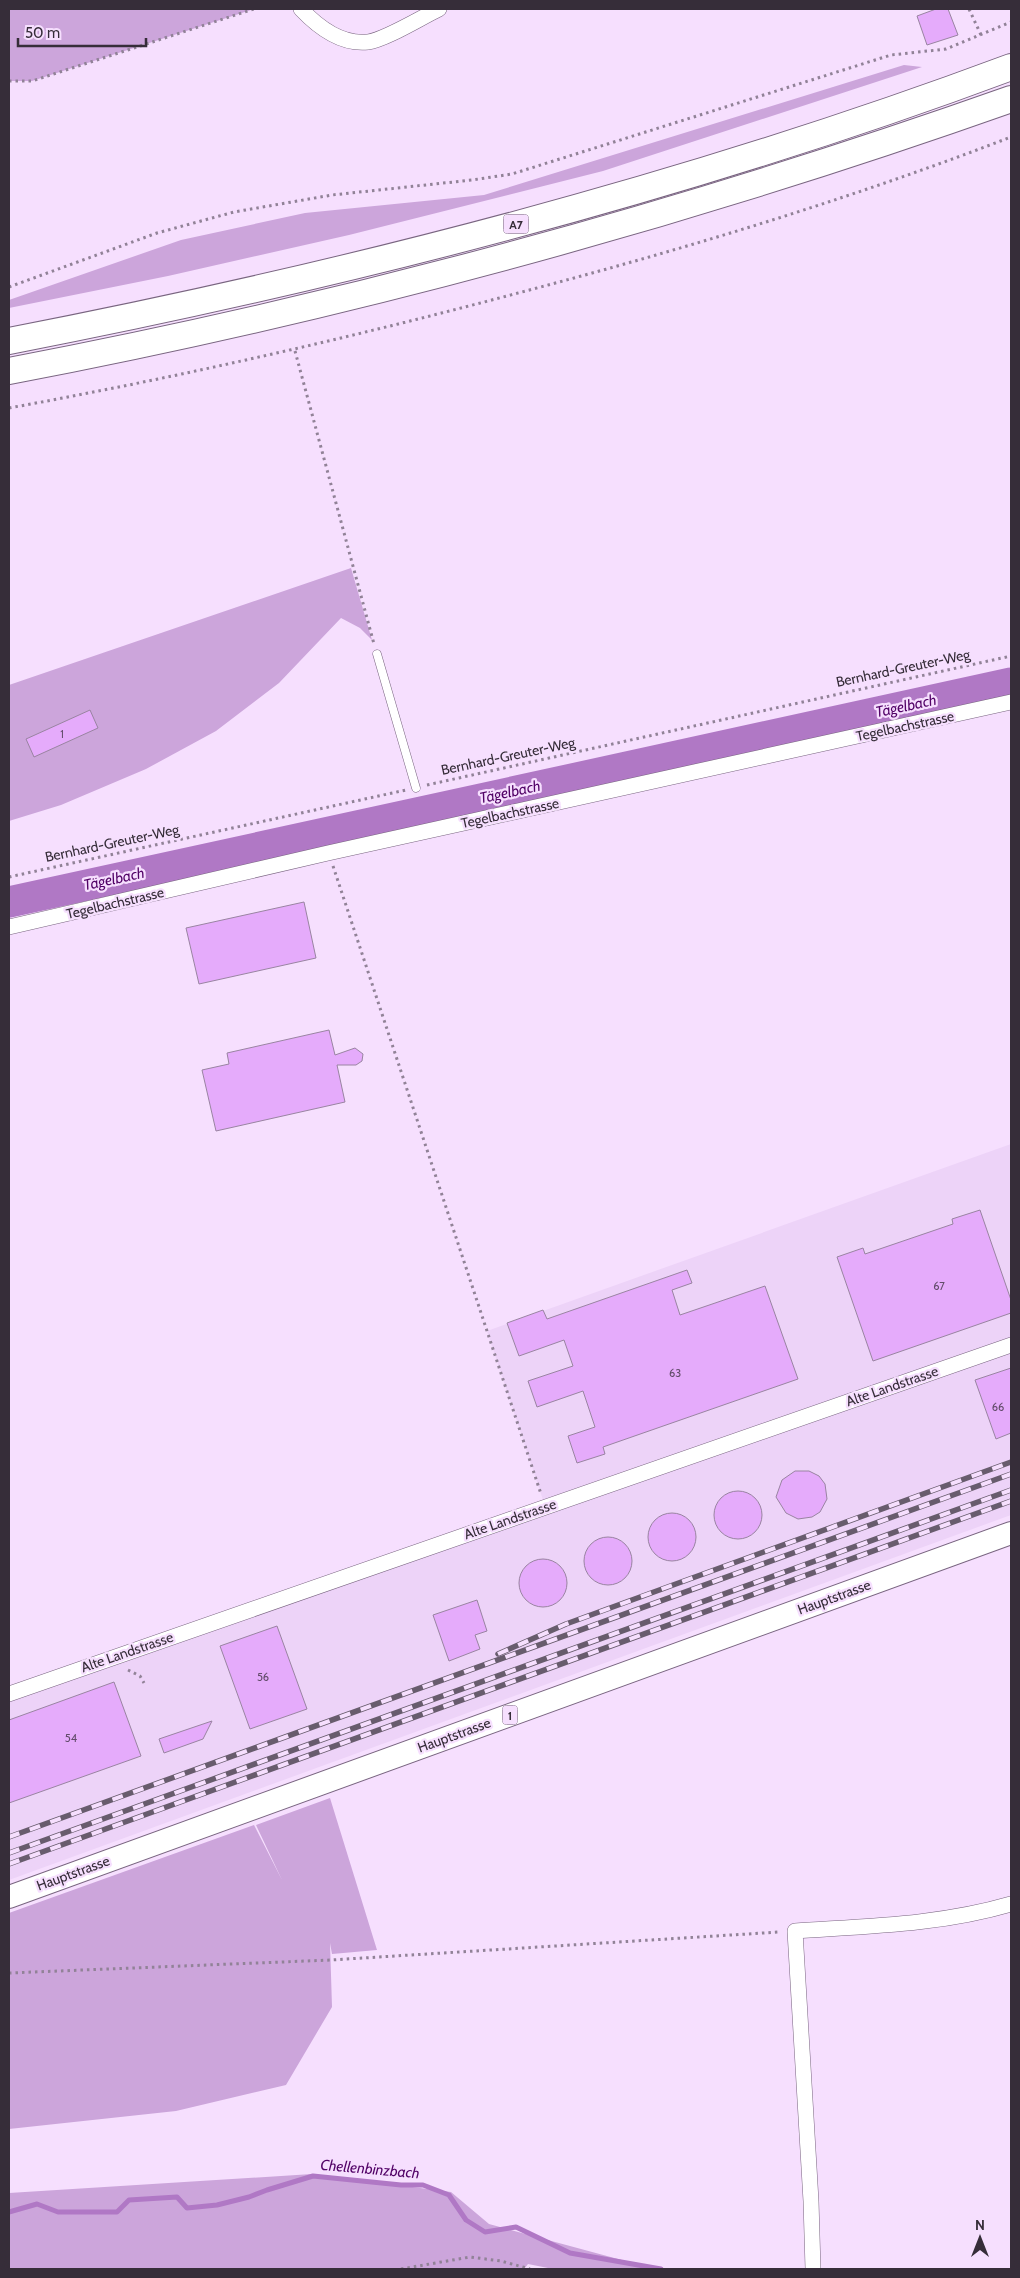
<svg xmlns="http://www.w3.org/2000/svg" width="1020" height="2278" viewBox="0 0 1020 2278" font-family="Cabin,sans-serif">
	<rect width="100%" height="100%" fill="#f6dffe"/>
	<path fill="#edd3f8" d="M1011,1144V1515L9,1880V1694L545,1506L487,1331Z"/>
	<g fill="#cca5db">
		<path d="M9,9H254L32,81H9Z"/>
		<path d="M904,65L922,67L603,171L349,235L168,276L9,308V300L181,240L305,213L484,195Z"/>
		<path d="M351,568L372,640L360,628L341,618L279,683L216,731L146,769L61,805L9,821V685Z"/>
		<path d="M330,1798L377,1950L332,1954L330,1943L332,2007L286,2085L176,2111L9,2129V1913L254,1825L282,1880L256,1825Z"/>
		<path d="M312,2174L451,2192L489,2224L655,2269H553L528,2264L524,2269H9V2193Z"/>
	</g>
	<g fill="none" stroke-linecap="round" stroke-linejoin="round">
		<path stroke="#b078c5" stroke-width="5" d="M9,2212L37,2204L58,2212H117L129,2200L177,2197L187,2208L217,2205L249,2197L267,2190L313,2176L401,2185H423L449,2195L466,2220L485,2232L516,2227L570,2253L661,2269"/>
		<path stroke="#b078c5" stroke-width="31" d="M9,902L1011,683"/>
	</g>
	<g fill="#e5abfb" stroke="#9984a1">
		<path d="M936,9H948L958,35L927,45L917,16Z"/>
		<path d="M90,710L98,728L34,757L26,739Z"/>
		<path d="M304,902L316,958L199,984L186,928Z"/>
		<path d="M329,1030L335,1055L355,1048L363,1054L362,1061L356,1065H337L345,1102L216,1131L202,1070L229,1064L227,1053Z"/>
		<path d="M980,1210L1011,1300V1313L873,1361L837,1257L863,1248L865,1254L953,1224L952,1219Z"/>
		<path d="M687,1270L692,1283L672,1290L680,1315L765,1286L798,1379L603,1447L605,1454L577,1463L568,1436L595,1427L583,1391L537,1407L528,1381L573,1366L564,1340L519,1356L507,1323L543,1310L547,1319Z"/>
		<path d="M1011,1368V1433L996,1439L975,1380Z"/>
		<path d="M795,1471H809L819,1476L825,1484L827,1499L820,1512L812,1517L798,1519L786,1513L776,1497L782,1480Z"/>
		<circle cx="738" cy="1515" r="24"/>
		<circle cx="672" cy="1537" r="24"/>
		<circle cx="608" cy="1561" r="24"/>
		<circle cx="543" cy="1583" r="24"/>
		<path d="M477,1600L487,1631L475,1635L480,1649L449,1661L433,1615Z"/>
		<path d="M277,1626L307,1709L250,1729L220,1646Z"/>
		<path d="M114,1682L141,1756L9,1803V1720Z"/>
		<path d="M212,1721L203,1739L164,1753L159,1739Z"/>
	</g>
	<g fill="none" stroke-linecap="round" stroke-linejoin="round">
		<g stroke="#796580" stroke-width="9">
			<path id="service" d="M377,654L416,788"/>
		</g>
		<g stroke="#796580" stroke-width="16">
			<g id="minor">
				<path d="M301,9C318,27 341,45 368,42C385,40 422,17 439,9"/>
				<path d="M9,927L328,853L1011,702"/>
				<path d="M9,1694L1011,1345"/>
				<path d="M813,2269L811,2201L795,1931C869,1926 939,1925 1011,1904"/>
			</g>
		</g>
		<g stroke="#796580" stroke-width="24">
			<path id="primary" d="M9,1897L1011,1533"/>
		</g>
		<g stroke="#796580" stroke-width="28">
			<g id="motorway">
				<path d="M9,341C349,275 687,188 1011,67"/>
				<path d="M9,371C351,306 683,215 1011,99"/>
			</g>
		</g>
		<g stroke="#918297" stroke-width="3" stroke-dasharray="2.5 4" stroke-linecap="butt">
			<path d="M969,9L981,35"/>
			<path d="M9,81H32L254,9"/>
			<path d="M9,287L157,233L234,212L332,195L472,180L512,174L891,55L946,49L1011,22"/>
			<path d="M295,351L374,644"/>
			<path d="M9,408C180,377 350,338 518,293C685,249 850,199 1011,137"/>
			<path d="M427,785L1011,656"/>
			<path d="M333,866L541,1494"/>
			<path d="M9,877L406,790"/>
			<path d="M128,1670L140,1676L144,1683"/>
			<path d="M9,1973L331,1960L779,1932"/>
			<path d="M401,2269L470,2257L501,2261L530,2269"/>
		</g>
		<use href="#service" stroke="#fff" stroke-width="8"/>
		<use href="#minor" stroke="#fff" stroke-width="15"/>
		<use href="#primary" stroke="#fff" stroke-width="22"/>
		<use href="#motorway" stroke="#fff" stroke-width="26"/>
		<g stroke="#685c6d" stroke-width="5.5">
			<g id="rail">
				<path d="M498,1654L566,1624L1011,1462"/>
				<path d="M9,1837L1011,1474"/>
				<path d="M9,1853L1011,1490"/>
				<path d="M9,1864L1011,1501"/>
			</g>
		</g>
		<use href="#rail" stroke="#f6dffe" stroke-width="4" stroke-dasharray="11" stroke-linecap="butt"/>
	</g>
	<g text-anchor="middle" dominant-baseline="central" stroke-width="4.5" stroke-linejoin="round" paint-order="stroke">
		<g font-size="11" fill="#624c6a">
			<text x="62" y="734">1</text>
			<text x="939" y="1286">67</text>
			<text x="675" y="1373">63</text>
			<text x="998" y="1407">66</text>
			<text x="263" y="1677">56</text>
			<text x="71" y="1738">54</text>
		</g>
		<g fill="#f6dffe" stroke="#706274" stroke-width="1">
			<rect x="503.5" y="214.5" width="25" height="19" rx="4"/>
			<rect x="502.5" y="1705.5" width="15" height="19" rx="4"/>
		</g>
		<g font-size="12" font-weight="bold" fill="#362d39">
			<text x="516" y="224">A7</text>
			<text x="510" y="1715">1</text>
		</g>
		<g font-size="14" fill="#362d39" stroke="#f6dffe">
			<text transform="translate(903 668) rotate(-12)">Bernhard-Greuter-Weg</text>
			<text transform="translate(905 726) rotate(-12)">Tegelbachstrasse</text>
			<text transform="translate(508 756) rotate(-12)">Bernhard-Greuter-Weg</text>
			<text transform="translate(510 813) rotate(-12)">Tegelbachstrasse</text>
			<text transform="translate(112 843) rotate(-12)">Bernhard-Greuter-Weg</text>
			<text transform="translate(115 903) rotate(-13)">Tegelbachstrasse</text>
			<text transform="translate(892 1386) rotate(-19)">Alte Landstrasse</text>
			<text transform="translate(510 1519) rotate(-19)">Alte Landstrasse</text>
			<text transform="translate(834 1597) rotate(-20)">Hauptstrasse</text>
			<text transform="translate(127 1652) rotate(-19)">Alte Landstrasse</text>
			<text transform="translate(454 1735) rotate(-20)">Hauptstrasse</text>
			<text transform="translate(73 1873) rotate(-20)">Hauptstrasse</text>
		</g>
		<g font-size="15" font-style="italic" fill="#520367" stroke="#f6dffe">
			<text transform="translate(906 706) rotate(-12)">Tägelbach</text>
			<text transform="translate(510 792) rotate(-12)">Tägelbach</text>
			<text transform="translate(114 879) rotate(-12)">Tägelbach</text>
			<text transform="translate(370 2169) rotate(5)">Chellenbinzbach</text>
		</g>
	</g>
	<rect width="1020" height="2278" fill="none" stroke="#362d39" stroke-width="20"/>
	<g transform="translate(980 2238)" stroke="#f6dffe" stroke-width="4" paint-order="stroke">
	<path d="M0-4L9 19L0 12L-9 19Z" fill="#362d39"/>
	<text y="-8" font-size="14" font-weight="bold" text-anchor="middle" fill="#362d39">N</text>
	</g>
	<path d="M18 38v8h128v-8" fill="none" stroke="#362d39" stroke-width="2.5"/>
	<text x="25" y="38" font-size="15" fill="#362d39" stroke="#f6dffe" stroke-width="4" paint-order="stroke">50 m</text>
</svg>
